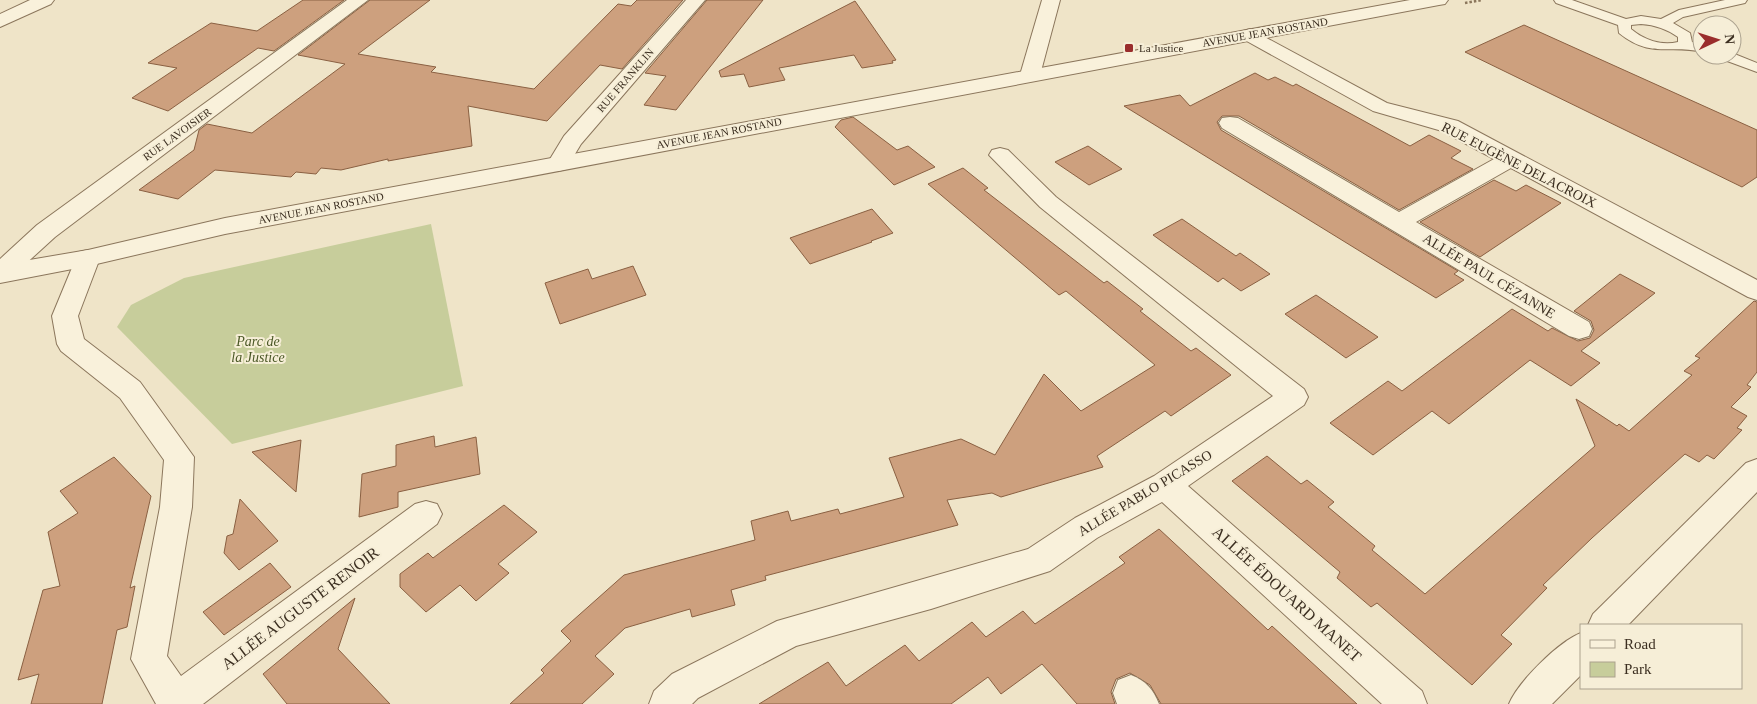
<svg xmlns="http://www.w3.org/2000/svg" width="1757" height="704" viewBox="0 0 1757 704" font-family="Georgia,serif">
	<rect width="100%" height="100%" fill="#efe4c8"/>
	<path fill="#c7cd9b" d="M431,224L463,386L232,444L117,327L131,305L184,278Z"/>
	<g fill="#cda07e" stroke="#8a6042">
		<path d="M303,0H344L274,51L258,48L168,111L132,98L177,68L148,63L211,23L257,31Z"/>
		<path d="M370,0H430L358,54L436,67L431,72L534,89L618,4L631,6L637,0H683L622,69L600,65L547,121L468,106L472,146L388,161V159L341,170L321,168L316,174L296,172L291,177L215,170L178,199L139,190L194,150L199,130L207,124L252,133L345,64L298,55Z"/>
		<path d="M707,0H763L676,110L644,105L666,76L645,73Z"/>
		<path d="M855,1L896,60L892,61L893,63L862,68L854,55L779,68L785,80L749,87L744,74L721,77L719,71Z"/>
		<path d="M1524,25L1757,130V177L1742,187L1465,52Z"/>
		<path d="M1255,73L1268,80L1275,77L1293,86L1296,84L1410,146L1429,135L1461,151L1451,158L1473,169L1399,210L1239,116H1222L1217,122L1221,130L1458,271L1454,274L1464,280L1436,298L1124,106L1180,95L1190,106Z"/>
		<path d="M853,117L897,150L908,146L935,167L894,185L835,127L841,120Z"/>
		<path d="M1088,146L1122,169L1089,185L1055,162Z"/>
		<path d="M963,168L988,188L984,190L1104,283L1107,281L1143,309L1140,311L1191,351L1196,348L1231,375L1171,416L1165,411L1097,456L1103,467L1001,497L992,493L947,500L958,525L765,576L766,580L731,590L735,605L692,617L690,609L625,628L595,656L614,674L582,704H510L544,673L541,670L571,641L561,631L624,575L755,540L751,521L788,511L791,521L838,509L840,514L904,497L889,458L961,439L995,455L1044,374L1081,411L1155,365L1066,291L1059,295L928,184Z"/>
		<path d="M1494,180L1516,191L1526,185L1561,203L1480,257L1420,222Z"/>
		<path d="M872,209L893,233L871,241L872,242L810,264L790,238Z"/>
		<path d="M1182,219L1236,256L1240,253L1270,274L1241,291L1223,278L1218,282L1153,235Z"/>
		<path d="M633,266L646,295L560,324L545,283L588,269L592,279Z"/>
		<path d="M1620,274L1655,293L1581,351L1600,363L1571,386L1530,360L1449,424L1432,411L1373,455L1330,423L1388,381L1402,391L1512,309L1548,331L1552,328L1578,341L1590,338L1594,330L1591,321L1574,311Z"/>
		<path d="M1316,295L1378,337L1346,358L1285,314Z"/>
		<path d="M1754,301L1757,302V372L1747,385L1751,387L1731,407L1747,416L1737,428L1742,430L1714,459L1707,455L1699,462L1685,454L1592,538L1543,585L1547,588L1501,635L1512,644L1472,685L1377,603L1371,607L1337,578L1340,572L1232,481L1267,456L1301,484L1307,480L1334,502L1328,507L1375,546L1372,550L1425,594L1595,446L1576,399L1617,426L1619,424L1629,431L1692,375L1684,371L1700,358L1695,356Z"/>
		<path d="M434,436L435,447L476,437L480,474L398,492V507L359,517L362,474L396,466V445Z"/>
		<path d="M301,440L296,492L252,452Z"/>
		<path d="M114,457L151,496L130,588L135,586L127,627L117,630L102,704H31L39,674L18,680L43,590L60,586L48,532L78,513L60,491Z"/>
		<path d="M240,499L278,541L239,570L224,553L227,536L233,534Z"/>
		<path d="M504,505L537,532L498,564L509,573L476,601L460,585L426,612L400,587V574L428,553L433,558Z"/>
		<path d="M1159,529L1268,630L1272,626L1357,704H1161L1150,685L1130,673L1116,679L1111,692L1115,704H1077L1042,664L1001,694L988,677L951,704H759L828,662L846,686L905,645L919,661L972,622L986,637L1023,611L1035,624L1125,563L1119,557Z"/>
		<path d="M270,563L291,587L224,635L203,612Z"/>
		<path d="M355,598L338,649L390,704H287L263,674Z"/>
	</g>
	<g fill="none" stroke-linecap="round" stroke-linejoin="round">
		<g stroke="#8b765c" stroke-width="2">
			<g id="service">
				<path d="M1554,0H1572L1626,19L1641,16L1661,19L1679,10L1725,0H1747L1745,3L1683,17L1673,23L1690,33L1692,42L1702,44V52C1669,44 1651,59 1619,33L1618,25L1556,3ZM1641,24C1655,25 1667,29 1678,37V42C1661,46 1644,40 1631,29V25Z"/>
				<path d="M1732,53L1757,63V72L1719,58L1717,55Z"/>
			</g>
		</g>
		<g stroke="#8b765c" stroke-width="2">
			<g id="minor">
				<path d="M30,0H54L51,4L0,27V14Z"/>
				<path d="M347,0H368L55,237L9,279L0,282V259L37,225Z"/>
				<path d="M686,0H705L581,144L566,169L558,171L550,169L547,164L564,136Z"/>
				<path d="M1042,0H1060L1040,75L1037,79L1030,81L1023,79L1020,75Z"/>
				<path d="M1250,29L1387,103L1458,121L1757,280V300L1748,297L1511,168L1416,222L1589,322L1592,329L1589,336L1579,339L1569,336L1222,128L1219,123L1222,118L1230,117L1238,118L1399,212L1494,159L1442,131L1373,111L1243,39L1240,35L1243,31Z"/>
				<path d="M1000,148L1008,150L1056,197L1304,389L1308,397L1304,405L1188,486L1422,691L1427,704H1382L1162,502L1097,538L1050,571L931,609L796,646L698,698L692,704H649L654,691L672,674L777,621L1028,549L1075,518L1154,476L1273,396L1040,207L989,155L992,150Z"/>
				<path d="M88,250L97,252L100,258L78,316L84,339L140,382L194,457L192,507L167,656L181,676L415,504L426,501L437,504L442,514L437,524L203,704H156L131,659L160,507L164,460L120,398L61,351L57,344L52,316L76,258L79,252Z"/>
				<path d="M1757,459V492L1628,625H1588L1593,614L1746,463Z"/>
				<path d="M1581,633V675L1552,704H1509C1518,682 1558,642 1581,633Z"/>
				<path d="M1131,675C1146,681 1153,689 1159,704H1117L1113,693L1118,680Z"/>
			</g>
		</g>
		<g stroke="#8b765c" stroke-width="2">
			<path id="tertiary" d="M1410,0H1448L1445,4L1439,5L225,234L88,266L0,283V265L88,250L225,218Z"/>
		</g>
		<path stroke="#8b765c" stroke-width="2.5" stroke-dasharray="2.5 2" stroke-linecap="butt" d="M1465,3L1482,0"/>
		<use href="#service" fill="#f9f1db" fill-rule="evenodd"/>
		<use href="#minor" fill="#f9f1db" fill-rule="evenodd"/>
		<use href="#tertiary" fill="#f9f1db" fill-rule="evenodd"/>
	</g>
	<rect fill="#9a2d2c" stroke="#f6eed7" stroke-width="2" x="1124" y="43" width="10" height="10" rx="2.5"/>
	<g text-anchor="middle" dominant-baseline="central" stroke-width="4" stroke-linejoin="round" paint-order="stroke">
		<g font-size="11" fill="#3b2e20" stroke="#f6eed7">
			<text transform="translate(1265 32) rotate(-10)">AVENUE JEAN ROSTAND</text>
			<text transform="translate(625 80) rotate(-49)">RUE FRANKLIN</text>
			<text transform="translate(719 133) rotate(-11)">AVENUE JEAN ROSTAND</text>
			<text transform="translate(177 134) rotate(-36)">RUE LAVOISIER</text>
			<text transform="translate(321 208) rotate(-11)">AVENUE JEAN ROSTAND</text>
		</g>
		<g font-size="11" fill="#3b2e20" stroke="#f6eed7" text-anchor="start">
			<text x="1139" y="48">La Justice</text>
		</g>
		<g font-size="14" fill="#3b2e20" stroke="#f6eed7">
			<text transform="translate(1519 165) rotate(27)">RUE EUGÈNE DELACROIX</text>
			<text transform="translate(1489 276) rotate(31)">ALLÉE PAUL CÉZANNE</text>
			<text transform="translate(1145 493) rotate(-31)">ALLÉE PABLO PICASSO</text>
		</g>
		<g font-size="14" font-style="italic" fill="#4b5827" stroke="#f6eed7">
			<text x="258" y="341">Parc de<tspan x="258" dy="16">la Justice</tspan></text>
		</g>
		<g font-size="16" fill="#3b2e20" stroke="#f6eed7">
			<text transform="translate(1287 594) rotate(42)">ALLÉE ÉDOUARD MANET</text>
			<text transform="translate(300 608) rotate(-37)">ALLÉE AUGUSTE RENOIR</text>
		</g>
	</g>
	<rect x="1580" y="624" width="162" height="65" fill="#f6eed7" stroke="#aba18e"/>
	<rect x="1590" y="640" width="25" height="8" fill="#f9f1db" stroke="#aba18e"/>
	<text x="1624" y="649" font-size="15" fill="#3b2e20">Road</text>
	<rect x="1590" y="662" width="25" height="15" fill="#c7cd9b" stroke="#aba18e"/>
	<text x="1624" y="674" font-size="15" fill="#3b2e20">Park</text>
	<g transform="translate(1717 40) rotate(86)"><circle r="24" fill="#f6eed7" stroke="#aba18e"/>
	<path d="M0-4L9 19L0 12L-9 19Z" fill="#9a2d2c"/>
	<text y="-8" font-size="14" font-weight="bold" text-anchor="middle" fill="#3b2e20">N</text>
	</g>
</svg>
